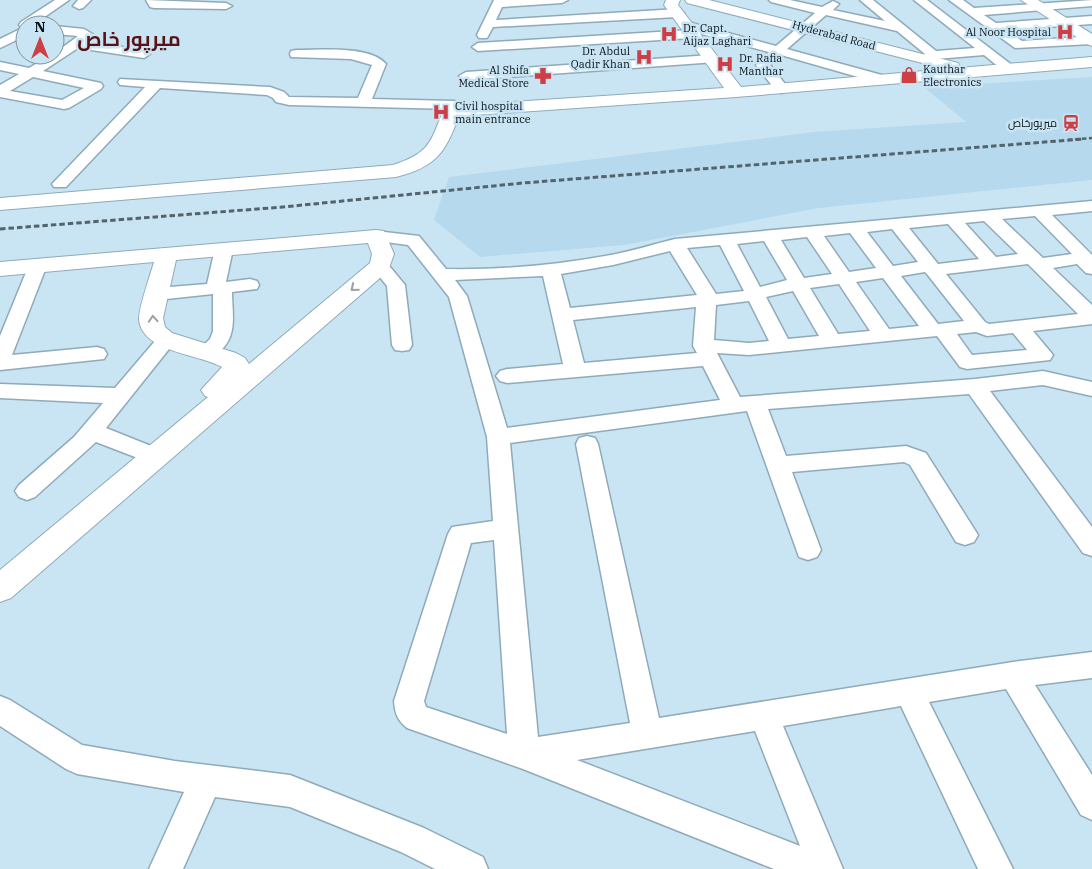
<svg xmlns="http://www.w3.org/2000/svg" width="1092" height="869" viewBox="0 0 1092 869" font-family="'IBM Plex Serif',Cairo,serif">
	<rect width="100%" height="100%" fill="#c9e5f4"/>
	<path fill="#b6d9ed" d="M1092,77V180L819,208L624,245L480,257L434,220L449,177L814,132L966,122L926,89V87Z"/>
	<g fill="none" stroke-linecap="round" stroke-linejoin="round">
		<g stroke="#8faab9" stroke-width="3">
			<g id="minor">
				<path d="M55,0H69L33,25H25V36L0,48V39L22,28L19,25L21,22Z"/>
				<path d="M78,0H91L83,8L79,9L73,6Z"/>
				<path d="M146,0L226,3L232,6L226,9L154,8L150,7Z"/>
				<path d="M494,0H568L562,3L502,7L496,20L678,9L684,13L678,17L493,27L487,38H479L477,35Z"/>
				<path d="M769,0H790L822,7L833,1L839,4L833,10L885,21L860,0H873L936,51L975,48L914,0H927L1017,69L1015,72H1005L984,55L936,59L926,63L921,62L919,59L925,54L897,31L826,15L787,49L889,77L891,80L889,83H879L781,55L770,65L789,89L782,93L777,92L756,65L769,52L698,33L697,37L693,38L478,51L472,47L478,43L690,30L682,26L688,22L776,46L815,13L771,2Z"/>
				<path d="M949,0H963L974,8L1092,0V6L984,15L996,23L1092,16V24L1006,30L1022,41L1092,36V44L1015,48Z"/>
				<path d="M55,26L84,29L94,35L87,42L144,50L150,54L144,58L78,48L43,71L101,83L103,86L101,89L69,108L64,109L0,97V85L19,74L0,70V62L29,68L51,55H55V53L78,36L55,34ZM33,77L84,88L62,100L10,91Z"/>
				<path d="M296,50C319,50 370,45 386,64L372,99L454,101L459,102L461,105L459,108L454,109L289,105L276,102L273,98L267,95L160,88L66,187H54L52,184L145,87L120,85L118,82L120,79L270,87L284,92L289,97L358,98L372,65L351,59L291,57L290,54L291,51Z"/>
				<path d="M711,55L716,56L718,59L716,62L466,80L459,76L466,72Z"/>
				<path d="M1092,201V211L1052,215L1092,255V274L1086,273L1077,264L1053,268L1092,305V324L1033,331L1053,355L1050,360L967,369L960,367L937,336L749,355L717,353L740,397L975,379L1043,371L1092,382V396L1043,385L990,391L1092,527V556L1083,553L969,394L768,409L786,456L906,446L926,453L978,535L974,542L965,545L956,542L910,465L904,462L792,472L821,550L817,557L808,560L799,557L747,411L510,443L538,737L630,723L576,444L579,438L587,436L595,438L598,444L659,718L1013,662L1092,652V678L1035,685L1092,775V820L1081,815L1006,689L929,702L1013,869H978L901,706L783,726L843,869H774L523,769L407,728C397,720 395,713 394,701L448,534L452,527L493,521L487,437L449,297L408,245L370,240L367,236L370,232L376,231L419,236L446,269C501,270 557,265 611,255C633,251 654,244 675,239ZM1035,216L1072,254L1043,258L1002,219ZM984,221L1018,254L996,257L965,223ZM948,224L979,259L938,264L909,228ZM892,229L918,262L893,266L867,232ZM850,233L876,268L849,272L824,236ZM807,237L832,274L804,278L781,240ZM764,241L787,280L760,287L737,244ZM720,245L744,291L716,294L687,248ZM670,251L697,295L570,308L561,274L613,265ZM1028,264L1078,314L989,324L985,322L946,274ZM925,272L927,274L964,321L938,324L901,276ZM543,276L563,364L507,369L500,371L496,376L500,381L507,383L703,366L720,400L507,428L467,296L455,280ZM883,278L919,326L889,329L856,282ZM839,284L870,331L838,334L810,288ZM793,291L819,336L788,339L766,297ZM749,301L769,341L749,343L714,340L716,305ZM696,307L693,346L697,353L584,363L573,320ZM976,332L987,336L1013,333L1027,350L972,355L957,334ZM494,540L507,734L426,707L424,701L471,543ZM755,731L800,846L577,760Z"/>
				<path d="M224,244L230,245L233,249L226,282L250,279L257,281L259,285L257,289L232,292C232,313 238,336 220,351C213,357 208,359 199,357L196,352L210,339L213,331V294L157,300L150,298L148,294L150,290L157,288L207,284L215,249L218,245Z"/>
				<path d="M38,260L44,261L47,265L12,355L97,347L104,349L107,354L104,359L0,370V336L29,265L32,261Z"/>
				<path d="M380,261L386,262L405,285L412,345L409,350L402,351L395,350L392,345L387,286L371,266L374,262Z"/>
				<path d="M167,333L174,335L177,339L106,428L151,446L154,452L151,458L143,460L96,442L35,497L27,500L19,497L15,491L19,485L74,437L103,403L0,398V384L115,388L160,335Z"/>
				<path d="M0,696L10,700L82,745L175,761L290,775L424,828L483,857L488,869H435L401,852L290,807L215,797L183,869H149L184,792L77,774L66,769L0,726Z"/>
			</g>
		</g>
		<g stroke="#8faab9" stroke-width="2">
			<g id="major">
				<path d="M666,0H680L678,5L741,87L946,69L687,3L685,0H709L958,63L960,66L958,68L1092,57V67L736,97L459,116C445,153 436,167 396,177L0,210V198L393,165C429,153 430,144 443,111L446,107L452,106L724,88L664,5Z"/>
				<path d="M1021,0H1038L1092,34V46L1087,44Z"/>
				<path d="M376,230L384,231L394,254L388,271L11,598L0,602V570L208,397L205,396L201,390L222,367C199,354 141,352 139,319C139,307 150,276 154,262L0,276V262ZM368,243L372,254L370,263L249,364L245,358L236,353L172,333L165,327L163,318L176,260Z"/>
			</g>
		</g>
		<use href="#minor" fill="#fff" fill-rule="evenodd"/>
		<use href="#major" fill="#fff" fill-rule="evenodd"/>
		<path stroke="#53646d" stroke-width="2.5" stroke-dasharray="4.5 2.5" stroke-linecap="butt" d="M1068,140L1092,138"/>
		<path stroke="#53646d" stroke-width="3" stroke-dasharray="5.5 3" stroke-linecap="butt" d="M0,229L283,207L523,183L1083,139"/>
	</g>
	<defs><path id="oneway-chevron" d="M-2-3.5L2.5 0L-2 3.5" fill="none" stroke-width="1.6" stroke-linecap="round" stroke-linejoin="round" transform="scale(1.25)"/></defs>
	<g stroke="#9da0a3">
		<use href="#oneway-chevron" transform="translate(354 288) rotate(140)"/>
		<use href="#oneway-chevron" transform="translate(153 319) rotate(-94)"/>
	</g>
	<defs>
		<g id="hospital-bare" transform="scale(1.35)"><path d="M-5-5h3v3.5h4V-5h3V5h-3V1.5h-4V5h-3Z" fill="#cd3e45" stroke="#c9e5f4" stroke-width="2.5" paint-order="stroke"/></g>
		<g id="shop-bare" transform="scale(1.35)"><path d="M-5-2.5h2.3a2.7 3.5 0 0 1 5.4 0H5L5.5 6h-11ZM-1.5-2.5h3a1.5 2.3 0 0 0-3 0Z" fill="#cd3e45" stroke="#c9e5f4" stroke-width="2.5" paint-order="stroke"/></g>
		<g id="pharmacy-bare" transform="scale(1.35)"><path d="M-2-6h4v4h4v4h-4v4h-4v-4h-4v-4h4Z" fill="#cd3e45" stroke="#c9e5f4" stroke-width="2.5" paint-order="stroke"/></g>
		<g id="station-bare" transform="scale(1.35)"><path d="M-3-6H3Q5-6 5-4V2Q5 4 3 4L4.5 6H3L1.5 4h-3L-3 6H-4.5L-3 4Q-5 4-5 2V-4Q-5-6-3-6ZM-3.5-4v3h7v-3ZM-3.5 1v1.5H-2V1ZM2 1v1.5H3.5V1Z" fill="#cd3e45" stroke="#c9e5f4" stroke-width="2.5" paint-order="stroke"/></g>
	</defs>
	<g fill-rule="evenodd">
		<use href="#hospital-bare" x="1065" y="32"/>
		<use href="#hospital-bare" x="669" y="34"/>
		<use href="#hospital-bare" x="644" y="57"/>
		<use href="#hospital-bare" x="725" y="64"/>
		<use href="#shop-bare" x="909" y="75"/>
		<use href="#pharmacy-bare" x="543" y="76"/>
		<use href="#hospital-bare" x="441" y="112"/>
		<use href="#station-bare" x="1071" y="123"/>
	</g>
	<g text-anchor="middle" dominant-baseline="central" stroke-width="5" stroke-linejoin="round" paint-order="stroke">
		<g font-size="11" fill="#091218" stroke="#c9e5f4" text-anchor="start">
			<text x="683" y="28">Dr. Capt.<tspan x="683" dy="13">Aijaz Laghari</tspan></text>
			<text x="1051" y="32" text-anchor="end">Al Noor Hospital</text>
			<text x="630" y="51" text-anchor="end">Dr. Abdul<tspan x="630" dy="13">Qadir Khan</tspan></text>
			<text x="739" y="58">Dr. Rafia<tspan x="739" dy="13">Manthar</tspan></text>
			<text x="923" y="69">Kauthar<tspan x="923" dy="13">Electronics</tspan></text>
			<text x="529" y="70" text-anchor="end">Al Shifa<tspan x="529" dy="13">Medical Store</tspan></text>
			<text x="455" y="106">Civil hospital<tspan x="455" dy="13">main entrance</tspan></text>
			<text x="1057" y="123" text-anchor="end">ميرپورخاص</text>
		</g>
		<g font-size="11" fill="#091218" stroke="#c9e5f4">
			<text transform="translate(834 35) rotate(15)">Hyderabad Road</text>
		</g>
		<g font-size="20" font-weight="bold" fill="#581317" stroke="#c9e5f4">
			<text x="129" y="38">میرپور خاص</text>
		</g>
	</g>
	<g transform="translate(40 40)"><circle r="24" fill="#c9e5f4" stroke="#7c919c"/>
	<path d="M0-4L9 19L0 12L-9 19Z" fill="#cd3e45"/>
	<text y="-8" font-size="14" font-weight="bold" text-anchor="middle" fill="#091218">N</text>
	</g>
</svg>
